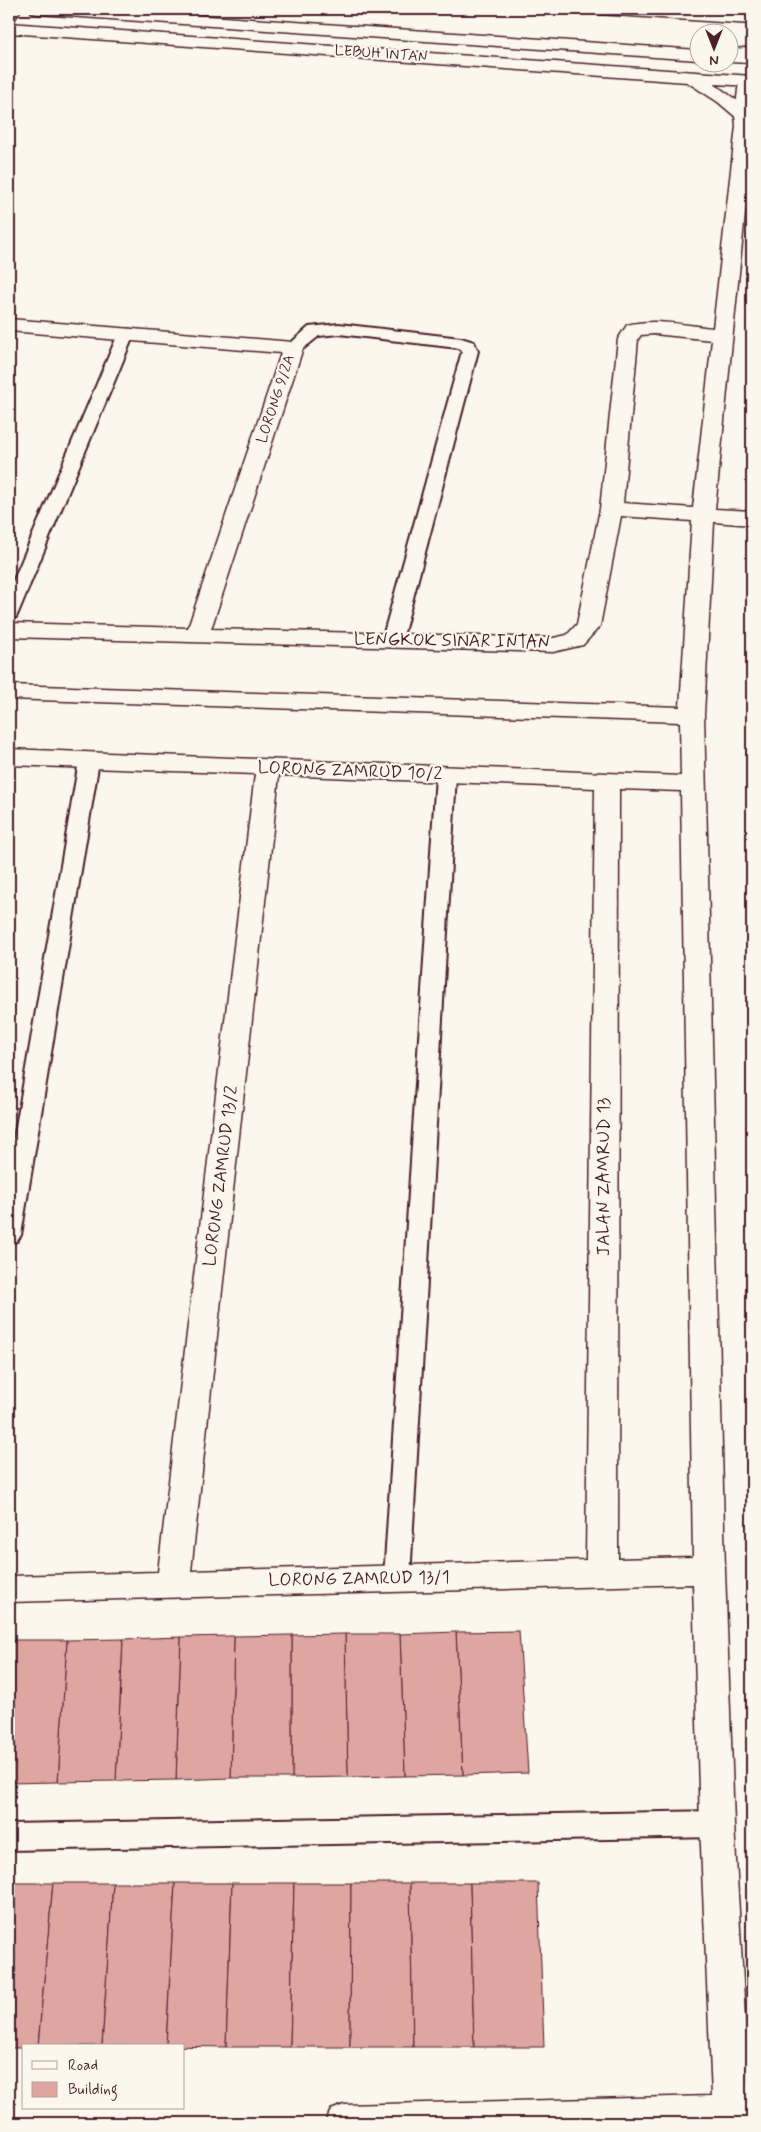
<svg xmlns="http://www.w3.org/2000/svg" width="761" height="2132" viewBox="0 0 761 2132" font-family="Mynerve,sans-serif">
	<rect width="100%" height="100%" fill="#fbf7ec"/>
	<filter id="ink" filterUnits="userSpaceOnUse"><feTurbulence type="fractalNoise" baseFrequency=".02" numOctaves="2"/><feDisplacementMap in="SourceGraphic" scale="10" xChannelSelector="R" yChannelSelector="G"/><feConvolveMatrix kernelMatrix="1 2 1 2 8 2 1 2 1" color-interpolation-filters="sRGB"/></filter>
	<g filter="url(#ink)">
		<g fill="#dfa5a1" stroke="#4a1f2b">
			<path d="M519,1631L528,1773L463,1775L456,1632Z"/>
			<path d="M456,1632L463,1775L405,1776L400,1634Z"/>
			<path d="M345,1634H400L405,1776L348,1777Z"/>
			<path d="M345,1634L348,1777L292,1778V1635Z"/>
			<path d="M292,1635V1778H231L234,1636Z"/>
			<path d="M234,1636L231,1778L176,1780L181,1637Z"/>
			<path d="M181,1637L176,1780L116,1781L123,1639Z"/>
			<path d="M123,1639L116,1781L58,1782L67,1640Z"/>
			<path d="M9,1640H12L9,1680Z"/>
			<path d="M12,1640H67L58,1782L9,1783V1680Z"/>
			<path d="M9,1883H53L38,2046H24V2048H9Z"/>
			<path d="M53,1883H113L102,2046H38Z"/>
			<path d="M113,1883H175L166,2046H102Z"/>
			<path d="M175,1883H232L226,2047L166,2046Z"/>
			<path d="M232,1883H294L290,2047H226Z"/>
			<path d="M294,1883H351L350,2047H290Z"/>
			<path d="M351,1883H410L413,2047H350Z"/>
			<path d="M410,1883H470L474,2047H413Z"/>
			<path d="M470,1883H538L544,2047H474Z"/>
		</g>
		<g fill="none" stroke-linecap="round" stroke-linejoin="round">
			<g stroke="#4a1f2b" stroke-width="4">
				<g id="service">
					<path d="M339,324L461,338L474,342L478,351L402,640L399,644L392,646L385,644L382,640L462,351L458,348L339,334L319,336L299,352H287L285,348L309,327Z"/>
					<path d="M126,329L132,330L134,334L18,613L16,617L9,619V591L118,334L120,330Z"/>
					<path d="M89,755L96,757L99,761L21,1235L17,1241L9,1244V1167L79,761L82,757Z"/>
					<path d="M446,769L453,771L456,775L410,1578L406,1586L397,1589L388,1586L384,1578L436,775L439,771Z"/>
					<path d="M717,1811L727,1815L731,1824L727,1833L717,1837L9,1850V1824Z"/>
				</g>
			</g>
			<g stroke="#4a1f2b" stroke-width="3">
				<g id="minor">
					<path d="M9,9H21L15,19L9,20Z"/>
					<path d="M590,9H675L752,14V24L599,14L593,13Z"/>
					<path d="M752,47V57L728,60V50Z"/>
					<path d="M748,76L752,77V145L715,509L752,511V525L714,522L704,715L725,1570L734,1824L751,2123H325L331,2110L344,2105L712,2096L700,1824L693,1584L9,1602V1576L158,1572L255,774L9,765V749L681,776L680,722L9,699V685L680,707L692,521L621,516L600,626L583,645L553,652L9,637V623L188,628L281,353L9,331V319L293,342L300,344L303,348L211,629L553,638L567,635L577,624L600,509L618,339L627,325C654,318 685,325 713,328L736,126L735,115L739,81L742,77ZM654,334L712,340L693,508L623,503L638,339L641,335ZM279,775L595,788L586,1560L191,1571ZM619,789L681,791L693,1557L618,1559Z"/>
				</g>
			</g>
			<g stroke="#4a1f2b" stroke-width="3">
				<g id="secondary">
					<path d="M30,9H109L698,50V60L38,14L32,13Z"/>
					<path d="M9,23L752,76V86L714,84L746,107L752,106V118L744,120L738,119L718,102L687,82L9,33Z"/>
					<path d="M728,52L752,53V63L728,62Z"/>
				</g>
			</g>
			<use href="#service" fill="#fbf7ec" fill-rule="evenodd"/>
			<use href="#minor" fill="#fbf7ec" fill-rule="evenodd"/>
			<use href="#secondary" fill="#fbf7ec" fill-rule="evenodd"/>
		</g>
	</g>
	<g text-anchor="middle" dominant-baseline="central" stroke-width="4.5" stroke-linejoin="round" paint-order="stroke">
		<g font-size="15" fill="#4a1f2b" stroke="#fbf7ec">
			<text transform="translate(381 54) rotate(4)">LEBUH INTAN</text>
			<text transform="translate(276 399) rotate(-72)">LORONG 9/2A</text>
		</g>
		<g font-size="18" fill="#4a1f2b" stroke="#fbf7ec">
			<text transform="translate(452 641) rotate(1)">LENGKOK SINAR INTAN</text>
			<text transform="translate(350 771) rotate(2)">LORONG ZAMRUD 10/2</text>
			<text transform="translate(221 1176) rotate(-83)">LORONG ZAMRUD 13/2</text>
			<text transform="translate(604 1177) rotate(-90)">JALAN ZAMRUD 13</text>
			<text transform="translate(359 1579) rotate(-1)">LORONG ZAMRUD 13/1</text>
		</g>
	</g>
	<rect width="761" height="2132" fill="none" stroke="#fbf7ec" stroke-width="30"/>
	<rect x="15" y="15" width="731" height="2102" fill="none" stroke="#4a1f2b" stroke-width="2" filter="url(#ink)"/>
	<rect x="22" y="2044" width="162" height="65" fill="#fbf7ec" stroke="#b4a19f"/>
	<rect x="32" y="2061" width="25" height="8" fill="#fbf7ec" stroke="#b4a19f"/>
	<text x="68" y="2070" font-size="15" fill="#4a1f2b">Road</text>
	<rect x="32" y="2082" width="25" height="15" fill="#dfa5a1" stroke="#b4a19f"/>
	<text x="68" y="2094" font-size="15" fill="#4a1f2b">Building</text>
	<g transform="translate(714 48) rotate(180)"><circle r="24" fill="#fbf7ec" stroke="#b4a19f"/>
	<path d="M0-4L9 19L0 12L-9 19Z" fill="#4a1f2b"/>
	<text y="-8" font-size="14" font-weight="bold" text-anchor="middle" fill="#4a1f2b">N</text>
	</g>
</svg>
